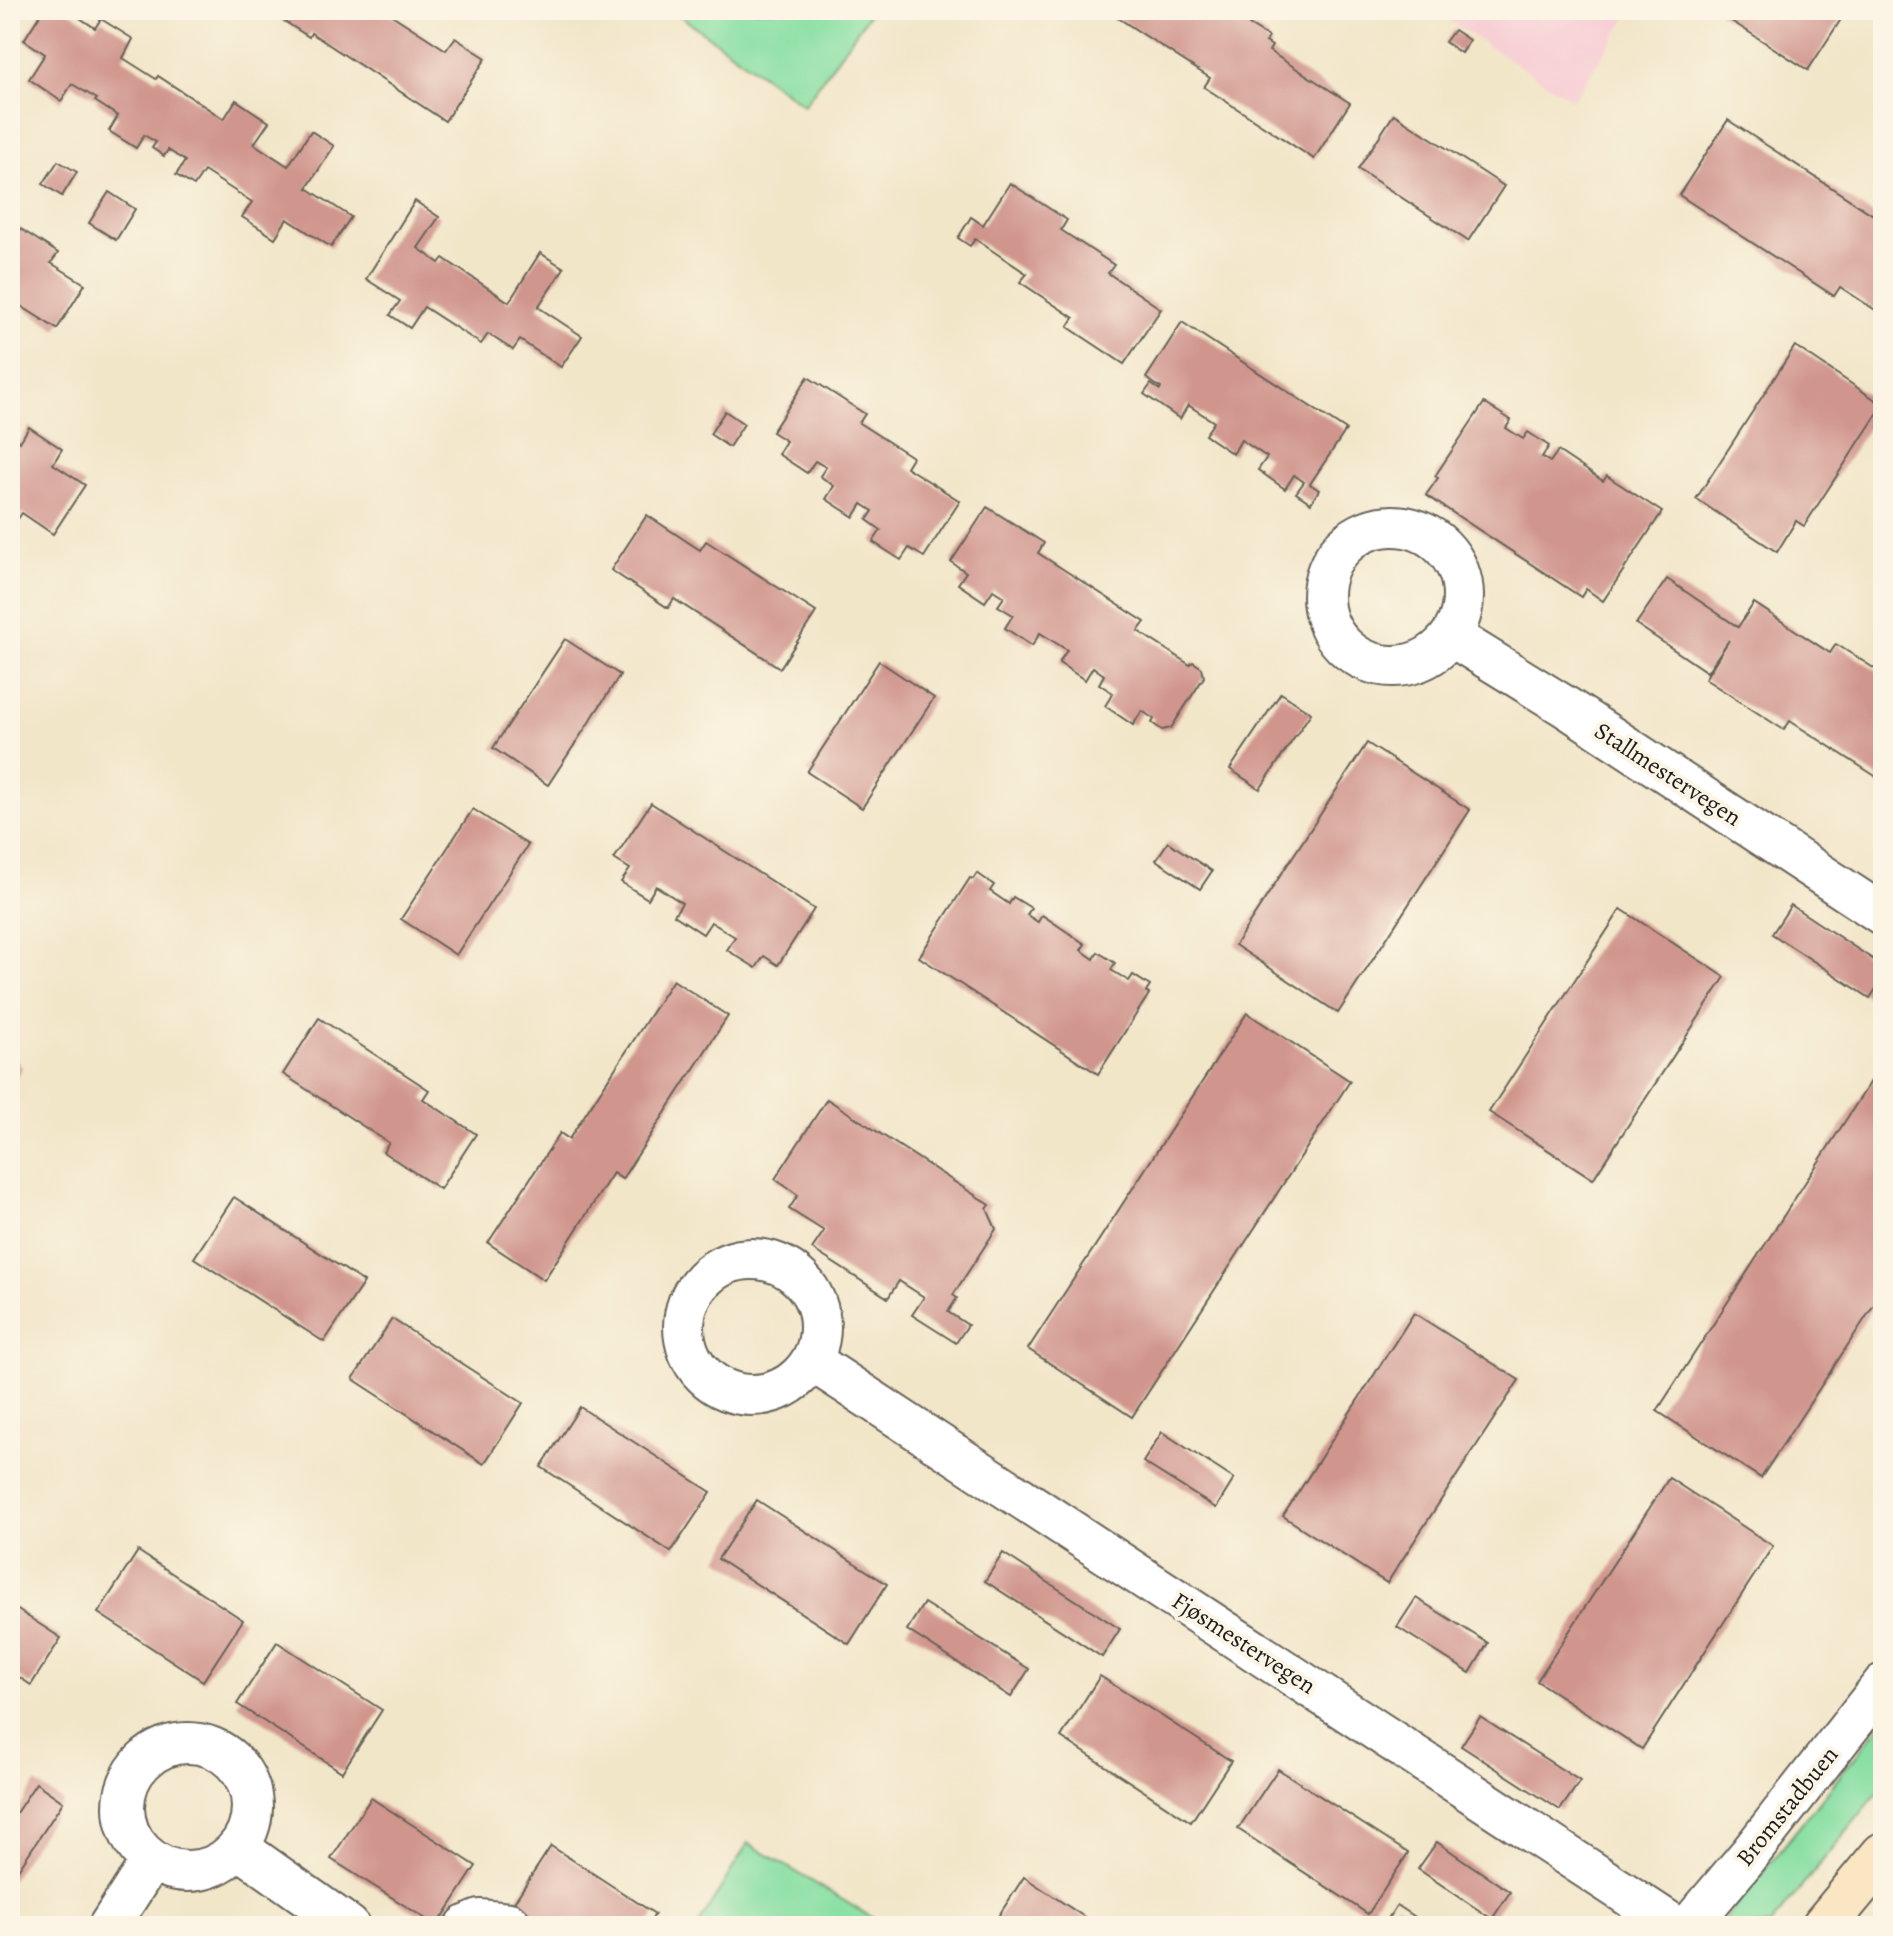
<svg xmlns="http://www.w3.org/2000/svg" width="1893" height="1936" viewBox="0 0 1893 1936" font-family="Alegreya,serif">
	<rect width="100%" height="100%" fill="#fcf5e5"/>
	<filter id="ink" filterUnits="userSpaceOnUse"><feTurbulence type="fractalNoise" baseFrequency=".0125" numOctaves="2"/><feDisplacementMap in="SourceGraphic" scale="16" xChannelSelector="R" yChannelSelector="G"/><feConvolveMatrix kernelMatrix="1 2 1 2 8 2 1 2 1" color-interpolation-filters="sRGB"/></filter>
	<filter id="wash" filterUnits="userSpaceOnUse"><feTurbulence type="fractalNoise" baseFrequency=".006" numOctaves="4" result="noise"/><feDisplacementMap in="SourceGraphic" scale="32" xChannelSelector="R" yChannelSelector="G"/><feGaussianBlur stdDeviation="1.8" result="paint"/><feColorMatrix in="noise" values="0 0 0 0 0 0 0 0 0 0 0 0 0 0 0 0 0 1.4 0 .05"/><feComposite in="paint" operator="in"/></filter>
	<g filter="url(#wash)">
		<rect width="100%" height="100%" fill="#f2e6c9"/>
		<path fill="#f7cfd5" d="M1432,10H1632L1573,100Z"/>
		<g fill="#87dfa3" stroke="#527e60" stroke-width="2">
			<path d="M672,10H872L804,105Z"/>
			<path d="M1883,1722V1786L1770,1926H1720Z"/>
			<path d="M748,1843L886,1926H698Z"/>
		</g>
		<g id="blocks">
			<g fill="#d0958d">
				<path d="M43,10H68L95,28L101,19L133,39L123,58L156,79L158,76L224,119L236,100L269,122L254,144L288,166L311,131L334,146L307,188L351,217L331,247L287,219L275,238L242,217L252,202L204,171L194,186L176,175L185,161L168,150L164,156L152,148L156,142L144,135L136,148L109,131L118,116L95,101L97,99L72,84L61,101L29,79L45,54L24,40Z"/>
				<path d="M267,10H384L446,50L455,38L486,58L445,121L311,33L309,37Z"/>
				<path d="M1106,10H1245L1255,16L1249,25L1269,37L1266,42L1272,46L1269,51L1350,103L1314,159L1204,87L1210,78Z"/>
				<path d="M1721,10H1847L1808,70L1719,13Z"/>
				<path d="M1454,30L1469,40L1461,53L1445,42Z"/>
				<path d="M1394,114L1504,186L1468,241L1358,169Z"/>
				<path d="M1728,120L1881,220L1883,217V315L1840,287L1834,296L1679,195Z"/>
				<path d="M58,161L77,172L62,196L43,184Z"/>
				<path d="M1010,183L1067,220L1061,230L1114,265L1108,273L1161,309L1124,364L1068,327L1074,318L1020,282L1027,274L975,239L970,246L958,238L971,217L983,225Z"/>
				<path d="M109,192L135,209L116,240L89,223Z"/>
				<path d="M415,201L439,217L418,248L439,263L443,258L509,302L540,253L564,268L538,307L582,336L561,367L520,340L513,350L488,334L481,344L424,307L410,328L390,315L400,301L366,279Z"/>
				<path d="M10,222L58,253L51,263L85,284L57,329L10,299Z"/>
				<path d="M1182,322L1346,430L1310,484L1319,490L1311,503L1296,493L1304,482L1294,475L1285,489L1258,470L1267,457L1241,440L1233,454L1205,435L1214,422L1188,405L1180,419L1144,394L1151,384L1160,390L1161,388L1146,378Z"/>
				<path d="M1795,346L1883,405L1804,526L1796,521L1777,552L1696,499Z"/>
				<path d="M808,377L865,414L859,423L912,457L906,467L960,501L924,557L909,548L901,560L873,542L881,530L867,520L873,511L862,504L854,517L826,499L834,486L820,476L826,467L815,461L807,473L778,454L786,441L772,432Z"/>
				<path d="M1484,403L1511,420L1506,428L1523,439L1528,432L1549,446L1542,457L1550,462L1558,451L1603,481L1607,476L1662,512L1603,601L1586,589L1581,597L1426,495L1438,478L1435,476Z"/>
				<path d="M725,411L744,424L729,447L710,434Z"/>
				<path d="M29,427L62,449L53,464L85,485L53,534L22,513L17,520L10,515V435L20,442Z"/>
				<path d="M987,507L1044,543L1038,553L1145,622L1138,631L1190,665L1193,662L1202,668L1204,677L1171,728L1162,730L1152,723L1154,719L1142,711L1133,725L1105,706L1113,693L1099,684L1104,675L1093,667L1085,680L1059,663L1067,650L1040,633L1032,646L1005,628L1013,615L998,606L1004,597L993,590L985,602L958,584L966,572L951,562Z"/>
				<path d="M647,515L700,550L706,541L816,612L780,668L674,599L668,608L611,570Z"/>
				<path d="M1667,579L1738,627L1754,603L1830,653L1836,644L1883,674V781L1790,721L1784,730L1705,679L1729,640L1707,672L1636,624Z"/>
				<path d="M565,639L620,675L548,785L493,748Z"/>
				<path d="M879,661L934,698L862,808L807,772Z"/>
				<path d="M1281,693L1311,713L1260,789L1230,769Z"/>
				<path d="M1367,743L1470,810L1338,1013L1235,945Z"/>
				<path d="M651,803L814,909L778,965L764,956L756,968L727,950L735,937L711,922L703,934L674,915L682,903L656,886L648,899L621,882L630,869L614,859Z"/>
				<path d="M473,809L528,845L456,955L401,919Z"/>
				<path d="M1168,842L1212,871L1200,889L1156,860Z"/>
				<path d="M977,873L994,885L990,891L1009,904L1013,897L1031,908L1027,915L1038,922L1042,915L1085,944L1081,950L1094,959L1098,952L1115,963L1111,970L1129,981L1133,975L1150,986L1146,992L1149,994L1098,1074L919,957L970,878L973,879Z"/>
				<path d="M1791,905L1883,966V978L1870,998L1772,934Z"/>
				<path d="M1621,909L1725,977L1593,1179L1489,1112Z"/>
				<path d="M673,980L728,1016L622,1179L613,1173L544,1280L488,1243L560,1133L569,1139Z"/>
				<path d="M1247,1013L1350,1081L1132,1417L1028,1349Z"/>
				<path d="M319,1018L429,1090L423,1099L476,1134L440,1189L383,1152L389,1143L283,1074Z"/>
				<path d="M10,1060L22,1067L10,1087Z"/>
				<path d="M1875,1075L1883,1080V1291L1761,1478L1657,1411Z"/>
				<path d="M827,1099L990,1205L987,1209L996,1229L953,1295L957,1298L948,1312L968,1325L956,1343L912,1315L924,1297L899,1281L888,1298L812,1249L824,1231L789,1209L798,1195L775,1179Z"/>
				<path d="M234,1197L364,1282L324,1342L194,1258Z"/>
				<path d="M1414,1313L1519,1380L1387,1583L1283,1516Z"/>
				<path d="M392,1319L523,1403L484,1464L353,1379Z"/>
				<path d="M580,1407L711,1492L671,1552L541,1467Z"/>
				<path d="M1162,1432L1234,1479L1216,1508L1143,1462Z"/>
				<path d="M1669,1478L1773,1546L1642,1749L1537,1681Z"/>
				<path d="M757,1500L887,1584L849,1644L718,1559Z"/>
				<path d="M138,1551L243,1620L203,1681L98,1613Z"/>
				<path d="M1003,1553L1120,1629L1102,1657L985,1581Z"/>
				<path d="M1416,1598L1488,1643L1470,1673L1397,1627Z"/>
				<path d="M924,1603L1029,1669L1011,1697L907,1630Z"/>
				<path d="M10,1605L61,1638L31,1685L10,1671Z"/>
				<path d="M277,1642L382,1710L342,1772L237,1704Z"/>
				<path d="M1100,1676L1231,1761L1191,1822L1061,1737Z"/>
				<path d="M1480,1717L1580,1781L1560,1810L1461,1746Z"/>
				<path d="M1278,1769L1408,1853L1368,1914L1238,1829Z"/>
				<path d="M36,1783L63,1802L10,1882V1822Z"/>
				<path d="M371,1798L476,1866L437,1926L331,1859Z"/>
				<path d="M1437,1842L1510,1892L1492,1919L1418,1869Z"/>
				<path d="M551,1846L655,1914L647,1926H540L511,1907Z"/>
				<path d="M1024,1877L1098,1926H992Z"/>
				<path d="M1397,1905L1429,1926H1383Z"/>
			</g>
		</g>
	</g>
	<g filter="url(#ink)">
		<use href="#blocks" fill-opacity="0" stroke="#676359" stroke-width="2"/>
		<g fill="none" stroke-linecap="round" stroke-linejoin="round">
			<g stroke="#676359" stroke-width="44">
				<g id="minor">
					<circle cx="1393" cy="596" r="70"/>
					<path d="M1451,636L1566,707L1883,915"/>
					<circle cx="752" cy="1327" r="68"/>
					<path d="M812,1361L1675,1926"/>
					<circle cx="188" cy="1807" r="64"/>
					<path d="M239,1848L349,1926"/>
					<path d="M109,1926L151,1861"/>
					<path d="M466,1926L480,1920L509,1923L512,1926"/>
					<path d="M1689,1926L1748,1856L1883,1684"/>
				</g>
			</g>
			<g stroke="#676359" stroke-width="48">
				<path id="secondary" d="M1824,1926L1883,1855"/>
			</g>
			<use href="#minor" stroke="#fff" stroke-width="40"/>
			<use href="#secondary" stroke="#fbe6c4" stroke-width="44"/>
		</g>
	</g>
	<g text-anchor="middle" dominant-baseline="central" stroke-width="8" stroke-linejoin="round" paint-order="stroke">
		<g font-size="24" fill="#1c1c1c" stroke="#fcf5e5">
			<text transform="translate(1668 774) rotate(33)">Stallmestervegen</text>
			<text transform="translate(1244 1643) rotate(33)">Fjøsmestervegen</text>
			<text transform="translate(1787 1806) rotate(-51)">Bromstadbuen</text>
		</g>
	</g>
	<rect width="1893" height="1936" fill="none" stroke="#fcf5e5" stroke-width="40"/>
</svg>
